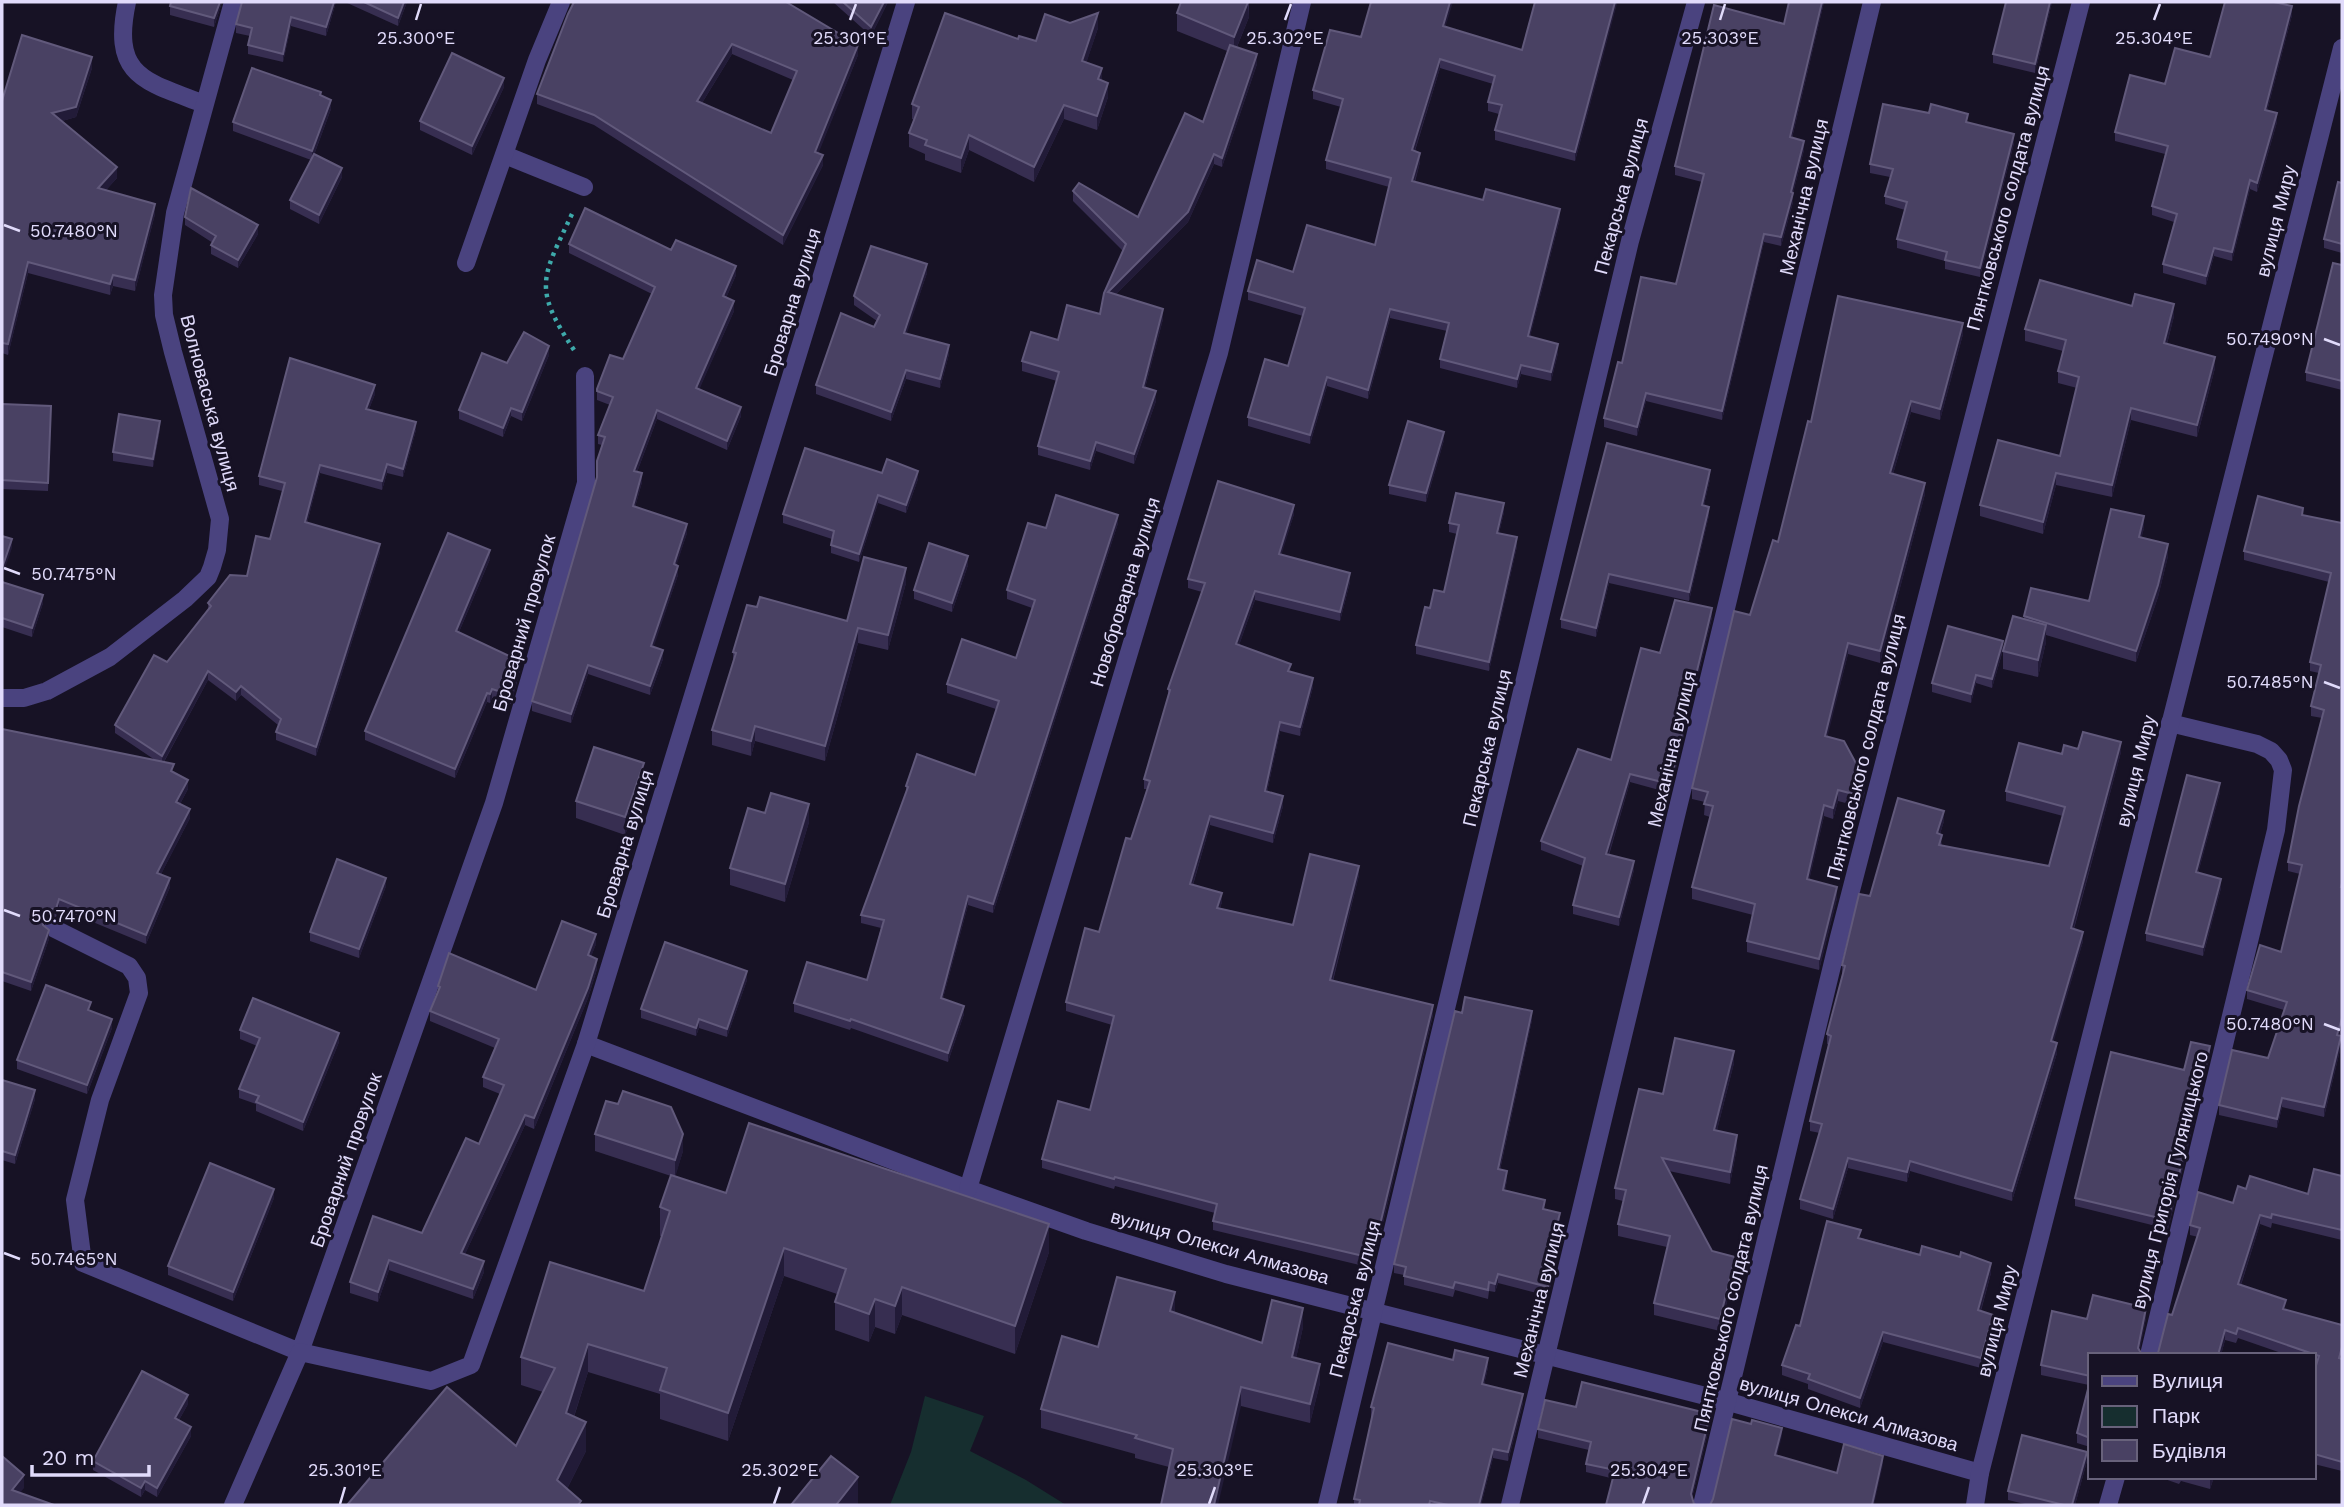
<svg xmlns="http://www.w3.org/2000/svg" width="2344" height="1507" viewBox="0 0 2344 1507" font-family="'Work Sans',sans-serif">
	<rect width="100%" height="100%" fill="#171225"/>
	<path fill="#162e2f" d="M925,1396L984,1416L970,1451L1026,1480L1066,1505H890L911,1452Z"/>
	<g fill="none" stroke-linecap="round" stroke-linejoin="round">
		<path stroke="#3eaaab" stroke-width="4.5" stroke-dasharray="3.5 5" stroke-linecap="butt" d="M572,214C542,278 532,287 574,350"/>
		<path stroke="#4a437f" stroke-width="18" d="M505,155L584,187"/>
		<g stroke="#4a437f" stroke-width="18">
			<path d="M127,2C111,77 145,81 204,104"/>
			<path d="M466,263L537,60L561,2"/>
			<path d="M2,698H24L47,691L110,657L185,599L208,577L212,567L217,550L220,519L173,352L164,315L163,295L175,213L233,2"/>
			<path d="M53,928L129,966L137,978L139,993L100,1100L75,1200L83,1263L300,1352L494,803L586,483L585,376"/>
			<path d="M586,1044L968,1189L1086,1231L1226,1274L1729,1402L1980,1473"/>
			<path d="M968,1189L1219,353L1302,2"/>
			<path d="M2149,1355L2276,830L2283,770L2279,760L2271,751L2257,744L2170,723"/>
			<path d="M233,1505L300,1352L431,1381L471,1365L586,1044L906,2"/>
			<path d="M1327,1505L1630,241L1696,2"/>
			<path d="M1510,1505L1872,2"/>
			<path d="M1702,1505L1839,937L2081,2"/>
			<path d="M1975,1505L1980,1473L2342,48"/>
			<path d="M2108,1505L2116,1477"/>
		</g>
	</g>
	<g fill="#372e51" fill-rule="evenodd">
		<path d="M222,2L214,27L170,15V6Z"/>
		<path d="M336,2L326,36L291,26L283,62L248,54V45L250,36L236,33V24Z"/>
		<path d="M345,2H407L398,26Z"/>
		<path d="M833,2H888L871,36Z"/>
		<path d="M1249,2V17L1237,47L1257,64L1222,167L1214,164L1188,222L1115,295L1163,319L1145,388L1156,401L1134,464L1096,451L1090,470L1038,455V446L1057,381L1022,371V361L1100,314L1123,251L1073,201V191L1138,217L1203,122L1227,51L1177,31V13Z"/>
		<path d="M1617,2L1575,161L1495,140V130L1499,114L1488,111V102L1493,84L1440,68L1415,151L1420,162L1415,182L1483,200L1560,218L1530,336L1558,353L1551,381L1521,374L1517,388L1440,368V359L1447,331L1390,318L1368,399L1327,386L1310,444L1248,426V417L1288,366L1303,316L1248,300V291L1293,272L1375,245L1389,187L1326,169V160L1341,107L1313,99V90L1361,37L1446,27L1522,50Z"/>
		<path d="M1789,2H1824L1792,138L1804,150L1793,193V202L1781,246L1764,242L1722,420L1646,401L1637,436L1604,427V418L1622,363L1676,284L1702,182L1675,175V166L1784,24Z"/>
		<path d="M2006,2H2052L2035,73L1993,63V54Z"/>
		<path d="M568,14L858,55L818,153L823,165L783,245L594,125L537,104V94ZM732,54L793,80L771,133L702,103Z"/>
		<path d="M2292,15L2267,111L2277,122L2257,192L2250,189L2232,261L2214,256L2206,285L2163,273V264L2174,222L2152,215V206L2165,154L2115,141V132L2165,84L2210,57Z"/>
		<path d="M1070,23L1098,28L1086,63L1102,80L1108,97L1097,130L1064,119L1034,182L969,150L961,173L925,160V154L909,147V133L914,120L912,119V104L1018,39L1036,41Z"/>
		<path d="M92,68L76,117L62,121L117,178L106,190L155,214L135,291L113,286L110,295L28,273L8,355L2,353V101Z"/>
		<path d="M504,87L472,155L420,130V121Z"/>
		<path d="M321,96L331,109L314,155L342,177L319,224L290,209V200L311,160L233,131V122Z"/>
		<path d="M1968,122L2014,143L1980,277L1945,269V261L1897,248V239L1905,210L1885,204V196L1890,177L1870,173V164Z"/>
		<path d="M2342,183V253L2324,248V239Z"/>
		<path d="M185,217L258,234L238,268L211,254V245L213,243L185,225Z"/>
		<path d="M569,244L671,250L736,275L726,298L734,311L699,389L741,416L727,450L657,419L637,472L642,482L635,507L687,533L676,565L678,575L653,647L663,659L650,695L588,674L571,723L532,711V701L597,477L602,445L598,444V435L610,405L597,400V389L623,359L652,294L569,253Z"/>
		<path d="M2342,265V390L2306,381V372Z"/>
		<path d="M927,273L906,334L949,354L940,388L906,379L891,421L816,394V385L874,327L877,321L854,305V296Z"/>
		<path d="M2132,306L2174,316L2167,344L2215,368L2197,437L2131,420L2112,497L2056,485L2043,534L1980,516V505L2060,456L2077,388L2058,383V371L2063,351L2025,341V329Z"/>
		<path d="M1963,334L1940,420L1911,412L1893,474L1925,494L1880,663L1848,654L1827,736L1865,791L1861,807L1838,801L1833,819L1824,816L1809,880L1837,898L1819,970L1747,952V941L1753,915L1692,899V887L1710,817L1704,815L1705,802L1692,799V788L1750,615L1778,542Z"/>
		<path d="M549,355L522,421L511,416L503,437L459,419V410Z"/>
		<path d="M375,394L369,409L416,430L403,477L387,473L382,490L320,473L307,523L380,552L316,756L276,740V732L278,725L241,695L236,701L208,680L164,762L188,789L180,804L190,818L161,874L170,887L146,944L59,908L56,917L47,918L43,923L49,939L31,991L2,981V729L155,760L115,733V725L167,662L208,610V603L247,576L270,539L282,491L259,485V476Z"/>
		<path d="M2,404L51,415L48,491L2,489Z"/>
		<path d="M160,429L153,467L113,461V452Z"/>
		<path d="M1444,440L1426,502L1389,494V485Z"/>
		<path d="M882,473L918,479L906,513L878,503L859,562L831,553V545L832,539L783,523V514Z"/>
		<path d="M1710,479L1704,505L1709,515L1689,601L1609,583L1596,637L1561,628V619Z"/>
		<path d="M1504,512L1499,533L1517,546L1489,671L1416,654V645L1430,608L1444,592L1457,534L1449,532V523Z"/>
		<path d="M1294,514L1281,554L1350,582L1340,621L1255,600L1239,645L1291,672L1313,687L1300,736L1280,731L1267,792L1283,806L1273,843L1210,825L1193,885L1222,902L1220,908L1293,925L1359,875L1333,981L1433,1015L1372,1268L1213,1230V1221L1215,1213L1115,1186L1114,1189L1042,1168V1159L1090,1110L1112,1025L1066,1011V1002L1099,932L1131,839L1147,789H1144V779L1168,697V689L1202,592L1188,588V579Z"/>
		<path d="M2303,515L2342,523V1027L2340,1036L2341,1046L2324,1117L2282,1107L2277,1128L2219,1115V1105L2268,1058L2284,1010L2247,999V990L2281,952L2300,874L2288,871V862L2322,718L2311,716V706L2319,673L2310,671V662L2329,582L2244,560V551Z"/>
		<path d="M1118,523L993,913L968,905L943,998L964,1014L948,1062L851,1028L850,1030L794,1012V1003L867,980L881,928L861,923V915L906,794V786L975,775L996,709L947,693V684L1016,658L1032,608L1007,599V590L1046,528Z"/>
		<path d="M2144,528L2141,538L2168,556L2158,597L2136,662L2046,635V642L2038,677L2003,669V651L2024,619V616L2089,601Z"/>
		<path d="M490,559L459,632L520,670L511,704L492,698L490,703L487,702L455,778L365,740V731Z"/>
		<path d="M968,565L952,612L914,599V590Z"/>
		<path d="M2,582L43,603L32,637L2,627Z"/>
		<path d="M906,583L888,650L858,643L825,761L755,741L751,756L712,745V730L733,663V652L757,607L847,621Z"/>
		<path d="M1712,617L1670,793L1630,782L1609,855L1634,870L1619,926L1573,914V905L1583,866L1541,850V841L1611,760L1660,653Z"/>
		<path d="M2003,650L1992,688L1976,683L1971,703L1932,692V683Z"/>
		<path d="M2078,749L2121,752L2074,929L2083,941L2053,1042L2057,1053L2012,1201L1910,1171L1907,1182L1848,1168L1833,1219L1800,1209V1199L1820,1133L1810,1131V1121L1829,1045L1827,1044V1034L1842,975V965L1870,896L1944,821L1940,834L1942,846L2049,866L2063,816L2006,801V791L2062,754Z"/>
		<path d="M644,781L625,835L576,818V801Z"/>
		<path d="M2220,792L2198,873L2221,888L2203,956L2146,941V933Z"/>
		<path d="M765,813L809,822L785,902L730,885V868Z"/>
		<path d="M386,886L359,958L310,941V932Z"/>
		<path d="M596,944L591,956L597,969L588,998L534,1129L525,1125L465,1254L484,1272L473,1299L389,1270L378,1302L350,1293V1282L422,1233L479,1144L500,1094L483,1087V1077L495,1048L430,1021V1011L438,993V986L536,990Z"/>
		<path d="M747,980L727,1037L699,1028L696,1036L641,1018V1009Z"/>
		<path d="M91,1011L112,1028L87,1094L17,1069V1060Z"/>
		<path d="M1462,1013L1532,1020L1500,1170L1507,1180L1505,1190L1545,1210L1560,1222L1554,1244L1558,1254L1548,1296L1498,1283L1495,1292L1489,1291L1488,1299L1455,1290L1453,1297L1404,1285V1275L1394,1273V1264Z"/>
		<path d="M240,1030L339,1042L303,1131L256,1111V1104L239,1098V1089L257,1046L240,1039Z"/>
		<path d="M2210,1055L2168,1229L2075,1206V1198L2184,1070Z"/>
		<path d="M1734,1063L1717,1130L1737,1147L1730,1184L1669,1171L1712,1251L1735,1269L1720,1331L1654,1315V1303L1667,1247L1618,1236V1224L1623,1201L1615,1199V1188L1663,1094Z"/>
		<path d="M2,1080L35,1099L15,1164L2,1160Z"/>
		<path d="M595,1134L683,1151L675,1176L726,1193L1049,1252L1015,1354L902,1315L895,1334L875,1327L869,1342L835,1330V1302L837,1294L784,1276L728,1441L660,1419V1394L588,1372L574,1417L586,1451L567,1489L581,1505L516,1446L543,1392L521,1385V1357L644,1291L662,1236H660V1207L671,1176L595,1151Z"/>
		<path d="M2342,1176V1240L2272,1223L2271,1228L2260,1224L2241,1285L2286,1310L2342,1325V1471L2314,1464V1372L2316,1365L2314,1364V1355H2287L2238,1338L2236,1343L2225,1340L2221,1355H2152L2158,1353L2172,1315L2198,1237L2190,1235V1225L2233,1203L2246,1189L2308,1194Z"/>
		<path d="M274,1198L233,1301L168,1275V1266Z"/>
		<path d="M1861,1238L1991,1273L1981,1311L1993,1325L1981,1368L1883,1342L1860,1408L1808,1389V1384L1782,1375V1365L1800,1326Z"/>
		<path d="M1175,1311L1174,1313L1262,1343L1303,1327L1296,1358L1320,1383L1310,1423L1241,1406L1169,1467L1135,1458V1454L1041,1428V1409L1098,1347Z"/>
		<path d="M2146,1318L2139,1351L2141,1353L2090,1355V1447L2077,1443V1433L2089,1385L2041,1375V1365L2087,1319Z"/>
		<path d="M1453,1360L1488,1367L1484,1385L1523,1403L1508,1461L1493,1458L1481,1505H1354V1499L1372,1417H1371V1407Z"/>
		<path d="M188,1404L179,1420L191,1436L157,1497L145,1490L141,1497L93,1470V1461Z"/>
		<path d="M1576,1407L1710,1423L1692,1498L1586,1472V1464L1589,1450L1538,1438V1429Z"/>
		<path d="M2087,1461L2075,1505H2029L2008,1500V1491Z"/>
		<path d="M2159,1477H2214L2210,1489L2181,1481L2179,1484Z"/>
	</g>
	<g fill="#221b38">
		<path d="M220,2H222L214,27V18Z"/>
		<path d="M334,2H336L326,36V27Z"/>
		<path d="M404,2H407L398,26V18Z"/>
		<path d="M884,2H888L871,36V27Z"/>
		<path d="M1248,2L1249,17L1234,54V37Z"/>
		<path d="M1450,2H1453L1443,35V26Z"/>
		<path d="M1615,2H1617V4L1575,161V152Z"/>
		<path d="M1822,2H1824L1790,146V137Z"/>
		<path d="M2050,2H2052L2035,73V64Z"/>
		<path d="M2292,6V15L2265,119V110Z"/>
		<path d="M1098,13V28L1082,76V61Z"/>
		<path d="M291,17V26L283,62V54Z"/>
		<path d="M732,44V54L697,111V101Z"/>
		<path d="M858,45V55L815,162V152Z"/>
		<path d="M1257,54V64L1222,167V158Z"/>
		<path d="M92,57V68L76,117L52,124V113Z"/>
		<path d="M1440,59V68L1412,159V150Z"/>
		<path d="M1102,68V83L1098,79Z"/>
		<path d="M504,78V87L472,155V146Z"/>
		<path d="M1108,83V97L1097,130V116Z"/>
		<path d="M331,100V109L312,160V151Z"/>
		<path d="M1064,105V119L1034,182V167Z"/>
		<path d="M2277,113V122L2257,192V183Z"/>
		<path d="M2014,134V143L1980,277V268Z"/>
		<path d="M969,135V150L961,173V158Z"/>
		<path d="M1804,141V150L1793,193V202L1781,246V237L1791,192Z"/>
		<path d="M1420,153V162L1412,190V181Z"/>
		<path d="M1214,154V164L1188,222L1108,302V292Z"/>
		<path d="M823,155V165L783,245V235Z"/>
		<path d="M117,167V178L98,199V188Z"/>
		<path d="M342,168V177L319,224V215Z"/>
		<path d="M2250,180V189L2232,261V252Z"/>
		<path d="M155,204V214L135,291V280Z"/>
		<path d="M1560,209V218L1528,345V336Z"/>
		<path d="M258,225V234L238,268V260Z"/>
		<path d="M1764,234V242L1722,420V411Z"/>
		<path d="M2214,248V256L2206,285V276Z"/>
		<path d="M28,262V273L8,355V344Z"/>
		<path d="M927,264V273L904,342V333Z"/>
		<path d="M736,266V275L723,305V296Z"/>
		<path d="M113,275V286L110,295V284Z"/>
		<path d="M734,301V311L696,397V388Z"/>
		<path d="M2174,304V316L2164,355V343Z"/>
		<path d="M1163,309V319L1143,396V387Z"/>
		<path d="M1390,309V318L1368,399V390Z"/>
		<path d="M1963,323V334L1940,420V409Z"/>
		<path d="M1558,344V353L1551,381V372Z"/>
		<path d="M949,345V354L940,388V379Z"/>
		<path d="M549,346V355L522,421V412Z"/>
		<path d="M2215,357V368L2197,437V425Z"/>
		<path d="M1521,365V374L1517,388V379Z"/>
		<path d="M906,370V379L891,421V412Z"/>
		<path d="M1327,377V386L1310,444V435Z"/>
		<path d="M375,385V394L366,417V409Z"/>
		<path d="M1156,391V401L1134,464V454Z"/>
		<path d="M1646,393V401L1637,436V427Z"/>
		<path d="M1911,401V412L1890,484V473Z"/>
		<path d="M741,407V416L727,450V441Z"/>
		<path d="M511,408V416L503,437V428Z"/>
		<path d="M2131,408V420L2112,497V485Z"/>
		<path d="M657,410V419L634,480V471Z"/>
		<path d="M160,421V429L153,467V459Z"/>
		<path d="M416,422V430L403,477V469Z"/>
		<path d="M1444,432V440L1426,502V493Z"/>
		<path d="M1096,442V451L1090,470V461Z"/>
		<path d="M387,464V473L382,490V481Z"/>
		<path d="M320,465V473L305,531V522Z"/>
		<path d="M1710,470V479L1702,513V505Z"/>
		<path d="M918,471V479L906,513V505Z"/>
		<path d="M642,473V482L633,515V506Z"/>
		<path d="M2056,473V485L2043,534V522Z"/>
		<path d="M1925,483V494L1880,663V651Z"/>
		<path d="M878,495V503L859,562V554Z"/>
		<path d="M1504,503V512L1497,542V533Z"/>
		<path d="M1294,505V514L1279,563V554Z"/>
		<path d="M1709,507V515L1689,601V592Z"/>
		<path d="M1118,515V523L993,913V904Z"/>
		<path d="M2144,516V528L2139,549V537Z"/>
		<path d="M687,524V533L674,573V564Z"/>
		<path d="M1517,537V546L1489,671V662Z"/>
		<path d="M12,539V548L2,577V568Z"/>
		<path d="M380,544V552L316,756V747Z"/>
		<path d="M2168,544V556L2158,597L2136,662V651Z"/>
		<path d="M490,550V559L456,639V631Z"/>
		<path d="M968,556V565L952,612V603Z"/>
		<path d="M678,566V575L651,655V646Z"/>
		<path d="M906,568V583L888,650V635Z"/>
		<path d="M1350,573V582L1340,621V612Z"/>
		<path d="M1609,574V583L1596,637V628Z"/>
		<path d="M1255,591V600L1236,654V644Z"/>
		<path d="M43,595V603L32,637V628Z"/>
		<path d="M1712,608V617L1670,793V784Z"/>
		<path d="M2046,625V642L2038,677V660Z"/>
		<path d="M858,628V643L825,761V746Z"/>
		<path d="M2003,641V650L1992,688V679Z"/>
		<path d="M1848,643V654L1825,747V736Z"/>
		<path d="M663,650V659L650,695V686Z"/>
		<path d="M520,661V670L511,704V695Z"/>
		<path d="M588,665V674L571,723V714Z"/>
		<path d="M208,671V680L162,765V756Z"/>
		<path d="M1976,675V683L1971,703V694Z"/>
		<path d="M1313,678V687L1300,736V727Z"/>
		<path d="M241,686V695L236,701V692Z"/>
		<path d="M492,689V698L490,703V694Z"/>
		<path d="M487,693V702L455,778V769Z"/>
		<path d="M1280,722V731L1265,801V791Z"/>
		<path d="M755,726V741L751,756V741Z"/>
		<path d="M2121,742V752L2071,938V928Z"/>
		<path d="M644,763V781L625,835V817Z"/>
		<path d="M1630,774V782L1606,863V854Z"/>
		<path d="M188,780V789L176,811V802Z"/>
		<path d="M1865,780V791L1861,807V796Z"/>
		<path d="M2220,783V792L2196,881V872Z"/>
		<path d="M1838,790V801L1833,819V808Z"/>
		<path d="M1283,796V806L1273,843V833Z"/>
		<path d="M809,804V822L785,902V884Z"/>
		<path d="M1824,805V816L1807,890V879Z"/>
		<path d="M190,809V818L157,882V873Z"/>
		<path d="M1944,811V821L1937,843V833Z"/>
		<path d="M1210,816V825L1190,894V884Z"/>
		<path d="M1634,861V870L1619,926V917Z"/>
		<path d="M1359,866V875L1330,990V980Z"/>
		<path d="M170,878V887L146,944V935Z"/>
		<path d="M386,878V886L359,958V949Z"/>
		<path d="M2221,879V888L2203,956V947Z"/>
		<path d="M1837,887V898L1819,970V959Z"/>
		<path d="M1222,893V902L1217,917V908Z"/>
		<path d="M968,896V905L941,1006V998Z"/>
		<path d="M59,899V908L56,917V909Z"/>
		<path d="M47,909V918L43,924V915Z"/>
		<path d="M49,930V939L31,991V982Z"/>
		<path d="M2083,932V941L2051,1051V1041Z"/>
		<path d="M596,934V944L588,965V955Z"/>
		<path d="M597,959V969L588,998L534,1129V1118Z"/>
		<path d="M747,971V980L727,1037V1029Z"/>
		<path d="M1433,1005V1015L1372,1268V1258Z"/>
		<path d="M964,1006V1014L948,1062V1053Z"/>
		<path d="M1532,1011V1020L1498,1178V1169Z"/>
		<path d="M2342,1018V1027L2337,1045V1035Z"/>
		<path d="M112,1019V1028L87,1094V1085Z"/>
		<path d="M699,1019V1028L696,1036V1028Z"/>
		<path d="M339,1033V1042L303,1131V1122Z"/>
		<path d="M2341,1036V1046L2324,1117V1107Z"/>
		<path d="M2057,1043V1053L2012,1201V1191Z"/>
		<path d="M2210,1046V1055L2168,1229V1220Z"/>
		<path d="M1734,1051V1063L1714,1142V1130Z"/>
		<path d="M35,1090V1099L15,1164V1155Z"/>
		<path d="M2282,1098V1107L2277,1128V1119Z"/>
		<path d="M525,1115V1125L461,1263V1253Z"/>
		<path d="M683,1134V1151L675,1178V1160Z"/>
		<path d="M1737,1135V1147L1730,1184V1172Z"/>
		<path d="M1848,1158V1168L1833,1219V1209Z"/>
		<path d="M1910,1161V1171L1907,1182V1172Z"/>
		<path d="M1507,1171V1180L1503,1199V1190Z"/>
		<path d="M274,1189V1198L233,1301V1292Z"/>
		<path d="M1560,1213V1222L1552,1253V1244Z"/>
		<path d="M2260,1215V1224L2238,1293V1284Z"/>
		<path d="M1049,1224V1252L1015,1354V1326Z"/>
		<path d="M1558,1245V1254L1548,1296V1287Z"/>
		<path d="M784,1248V1276L728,1441V1413Z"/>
		<path d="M1735,1257V1269L1720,1331V1319Z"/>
		<path d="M389,1260V1270L378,1302V1292Z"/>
		<path d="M484,1261V1272L473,1299V1289Z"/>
		<path d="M1991,1263V1273L1978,1320V1310Z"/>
		<path d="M1498,1274V1283L1495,1292V1284Z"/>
		<path d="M902,1287V1315L895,1334V1306Z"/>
		<path d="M1175,1292V1311L1170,1330V1311Z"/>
		<path d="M875,1299V1327L869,1342V1314Z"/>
		<path d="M1303,1308V1327L1292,1377V1357Z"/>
		<path d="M2146,1308V1318L2139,1355L2138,1348Z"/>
		<path d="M1993,1315V1325L1981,1368V1358Z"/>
		<path d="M2225,1330V1340L2221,1355H2218Z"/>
		<path d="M1883,1332V1342L1860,1408V1398Z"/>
		<path d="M588,1344V1372L566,1441V1413Z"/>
		<path d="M1488,1358V1367L1482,1394V1384Z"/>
		<path d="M1320,1364V1383L1310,1423V1404Z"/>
		<path d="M1241,1387V1406L1218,1505H1214Z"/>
		<path d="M1523,1394V1403L1508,1461V1452Z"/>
		<path d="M188,1395V1404L175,1427V1418Z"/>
		<path d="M1710,1414V1423L1691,1502V1494Z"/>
		<path d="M586,1422V1451L559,1505L557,1480Z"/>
		<path d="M191,1427V1436L157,1497V1488Z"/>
		<path d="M1782,1428V1436L1775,1464V1455Z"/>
		<path d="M1493,1449V1458L1481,1505H1479Z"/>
		<path d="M2087,1452V1461L2075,1505H2072Z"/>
		<path d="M1883,1456V1465L1874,1505H1872Z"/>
		<path d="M24,1475V1488L12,1503V1490Z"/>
		<path d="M858,1477V1505H836Z"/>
		<path d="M2211,1477H2214L2210,1489V1480Z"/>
		<path d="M145,1481V1490L141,1497V1488Z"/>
	</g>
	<g fill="#494163" stroke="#61597b" stroke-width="2" fill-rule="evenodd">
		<path d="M171,2H220L214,18L170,6Z"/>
		<path d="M242,2H334L326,27L291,17L283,54L248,45L252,28L236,24Z"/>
		<path d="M364,2H404L398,18Z"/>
		<path d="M574,2H786L858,45L815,152L823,155L783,235L594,115L537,94L568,14ZM732,44L797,71L771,133L697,101Z"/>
		<path d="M843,2H884L871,27Z"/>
		<path d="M1181,2H1248L1234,37L1177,13Z"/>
		<path d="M1371,2H1450L1443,26L1522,50L1535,2H1615L1575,152L1495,130L1502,105L1488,102L1495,76L1440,59L1412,150L1420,153L1412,181L1483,200L1486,189L1560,209L1528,336L1558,344L1551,372L1521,365L1517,379L1440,359L1449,323L1390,309L1368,390L1327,377L1310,435L1248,417L1265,359L1288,366L1305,308L1248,291L1257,260L1293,272L1307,225L1375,245L1391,178L1326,160L1343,99L1313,90L1330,30L1361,37Z"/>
		<path d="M1789,2H1822L1790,137L1804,141L1791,192L1793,193L1781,237L1764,234L1722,411L1646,393L1637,427L1604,418L1618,362L1622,363L1641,277L1676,284L1704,174L1675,166L1714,5L1784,24Z"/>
		<path d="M2006,2H2050L2035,64L1993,54Z"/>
		<path d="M2225,2H2274L2292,6L2265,110L2277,113L2257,183L2250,180L2232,252L2214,248L2206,276L2163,264L2177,214L2152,206L2168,146L2115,132L2130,75L2165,84L2175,48L2210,57Z"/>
		<path d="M945,13L1018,39L1019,36L1036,41L1045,14L1070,23L1098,13L1082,61L1102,68L1098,79L1108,83L1097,116L1064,105L1034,167L969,135L961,158L925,145L927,140L909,133L919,107L912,104Z"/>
		<path d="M22,35L92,57L76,107L52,113L117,167L98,188L155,204L135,280L113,275L110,284L28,262L8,344L2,343V101Z"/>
		<path d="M1230,45L1257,54L1222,158L1214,154L1188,212L1108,292L1163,309L1143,387L1156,391L1134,454L1096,442L1090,461L1038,446L1059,372L1022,361L1031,332L1058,340L1067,305L1100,314L1104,293L1126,244L1073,191L1079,183L1138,217L1185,113L1203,122Z"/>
		<path d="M452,53L504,78L472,146L420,121Z"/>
		<path d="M252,68L321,92L320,95L331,100L312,151L233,122Z"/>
		<path d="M1883,104L1929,113L1931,104L1968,114L1966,122L2014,134L1980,268L1945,260L1947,252L1897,239L1907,202L1885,196L1893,169L1870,164Z"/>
		<path d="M314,154L342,168L319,215L290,200Z"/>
		<path d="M2338,182L2342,183V244L2324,239Z"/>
		<path d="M191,188L258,225L238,260L211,245L216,236L185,217Z"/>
		<path d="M585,208L671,250L676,240L736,266L723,296L734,301L696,388L741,407L727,441L657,410L634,471L642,473L633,506L687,524L674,564L678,566L651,646L663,650L650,686L588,665L571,714L532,701L597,477V461L605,437L598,435L613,397L597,391V389L610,355L623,359L655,287L569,244Z"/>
		<path d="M871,246L927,264L904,333L949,345L940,379L906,370L891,412L816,385L841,313L874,327L880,315L854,296Z"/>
		<path d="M2333,263L2342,265V381L2306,372Z"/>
		<path d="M2040,280L2132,306L2135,294L2174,304L2164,343L2215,357L2197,425L2131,408L2112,485L2056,473L2043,522L1980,505L1998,440L2060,456L2079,377L2058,371L2066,340L2025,329Z"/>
		<path d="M1838,296L1963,323L1940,409L1911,401L1890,473L1925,483L1880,651L1848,643L1825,736L1844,741L1865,780L1861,796L1838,790L1833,808L1824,805L1807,879L1837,887L1819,959L1747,941L1755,904L1692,887L1713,806L1704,804L1708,792L1692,788L1734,611L1750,615L1773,540L1778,542L1808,421L1811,422Z"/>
		<path d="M524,332L549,346L522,412L511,408L503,428L459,410L482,353L507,363Z"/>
		<path d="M290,358L375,385L366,409L416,422L403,469L387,464L382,481L320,465L305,522L380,544L316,747L276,732L281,719L241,686L236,692L208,671L162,756L115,725L154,655L167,662L211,606L208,603L230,575L247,576L256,536L270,539L285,483L259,476Z"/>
		<path d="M2,404L51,406L48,483L2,480Z"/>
		<path d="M119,414L160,421L153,459L113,452Z"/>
		<path d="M1408,421L1444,432L1426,493L1389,485Z"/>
		<path d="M1607,443L1710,470L1702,505L1709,507L1689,592L1609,574L1596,628L1561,619Z"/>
		<path d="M805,448L882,473L887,459L918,471L906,505L878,495L859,554L831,545L834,531L783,514Z"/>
		<path d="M1218,481L1294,505L1279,554L1350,573L1340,612L1255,591L1236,644L1291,664L1288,671L1313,678L1300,727L1280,722L1265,791L1283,796L1273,833L1210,816L1190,884L1222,893L1217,908L1293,925L1310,854L1359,866L1330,980L1433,1005L1372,1258L1213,1221L1217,1204L1115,1177L1114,1179L1042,1159L1058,1101L1090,1110L1114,1016L1066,1002L1085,928L1099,932L1126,838L1131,839L1150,781L1144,779L1170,690L1168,689L1205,583L1188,579Z"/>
		<path d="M1456,493L1504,503L1497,533L1517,537L1489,662L1416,645L1425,607L1430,608L1434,590L1444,592L1459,525L1449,523Z"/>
		<path d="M1056,495L1118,515L993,904L968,896L941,998L964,1006L948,1053L851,1019L850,1021L794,1003L807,962L867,980L884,920L861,915L908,787L906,786L917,754L975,775L999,701L947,684L962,639L1016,658L1035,600L1007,590L1028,523L1046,528Z"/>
		<path d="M2258,496L2303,508L2302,515L2342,523V883L2341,887H2342V1018L2337,1035L2341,1036L2324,1107L2282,1098L2277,1119L2219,1105L2232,1050L2268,1058L2287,1002L2247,990L2260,945L2281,952L2302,865L2288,862L2299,806L2324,710L2311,706L2321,665L2310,662L2331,573L2244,551Z"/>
		<path d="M2111,509L2144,516L2139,537L2168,544L2158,585L2136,651L2024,616L2031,588L2089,601Z"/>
		<path d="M448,533L490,550L456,631L520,661L511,695L492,689L490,694L487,693L455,769L365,731Z"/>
		<path d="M2,536L12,539L2,568Z"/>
		<path d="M929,543L968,556L952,603L914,590Z"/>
		<path d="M864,557L906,568L888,635L858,628L825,746L755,726L751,741L712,730L736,653L733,652L747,605L757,607L760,597L847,621Z"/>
		<path d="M2,582L43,595L32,628L2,618Z"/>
		<path d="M1675,600L1712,608L1670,784L1630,774L1606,854L1634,861L1619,917L1573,905L1585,858L1541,841L1578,749L1611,760L1641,648L1660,653Z"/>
		<path d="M2013,616L2046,625L2038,660L2003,651Z"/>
		<path d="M1948,626L2003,641L1992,679L1976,675L1971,694L1932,683Z"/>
		<path d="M2,729L174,764L171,771L188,780L176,802L190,809L157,873L170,878L146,935L59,899L56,909H47L43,915V925L49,930L31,982L2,972Z"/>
		<path d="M2083,732L2121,742L2071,928L2083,932L2051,1041L2057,1043L2012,1191L1910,1161L1907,1172L1848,1158L1833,1209L1800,1199L1822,1124L1810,1121L1831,1036L1827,1034L1845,966L1842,965L1859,894L1870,896L1898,798L1944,811L1937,833L1942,835L1939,845L2049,866L2065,807L2006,791L2019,743L2062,754L2064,745L2078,749Z"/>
		<path d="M594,747L644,763L625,817L576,801Z"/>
		<path d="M2187,775L2220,783L2196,872L2221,879L2203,947L2146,933Z"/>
		<path d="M771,793L809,804L785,884L730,868L748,808L765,813Z"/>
		<path d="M337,859L386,878L359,949L310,932Z"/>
		<path d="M562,921L596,934L588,955L597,959L588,988L534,1118L525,1115L461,1253L484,1261L473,1289L389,1260L378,1292L350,1282L373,1216L422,1233L466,1138L479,1144L504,1085L483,1077L499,1039L430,1011L440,987L438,986L449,953L536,990Z"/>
		<path d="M665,942L747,971L727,1029L699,1019L696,1028L641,1009Z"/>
		<path d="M46,985L91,1002L88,1010L112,1019L87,1085L17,1060Z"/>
		<path d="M1465,997L1532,1011L1498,1169L1507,1171L1503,1190L1545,1200L1543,1209L1560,1213L1552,1244L1558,1245L1548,1287L1498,1274L1495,1284L1489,1282L1488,1290L1455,1282L1453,1288L1404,1276L1406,1267L1394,1264L1455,1011L1462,1013Z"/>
		<path d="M253,998L339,1033L303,1122L256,1102L259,1096L239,1089L260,1038L240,1030Z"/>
		<path d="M1675,1038L1734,1051L1714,1130L1737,1135L1730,1172L1662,1158L1712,1251L1735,1257L1720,1319L1654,1303L1670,1236L1618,1224L1626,1190L1615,1188L1639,1089L1663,1094Z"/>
		<path d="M2191,1042L2210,1046L2168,1220L2075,1198L2111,1052L2184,1070Z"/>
		<path d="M2,1080L35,1090L15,1155L2,1151Z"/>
		<path d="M623,1091L671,1107L683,1134L675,1160L595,1134L606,1101L618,1104Z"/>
		<path d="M749,1123L1049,1224L1015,1326L902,1287L895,1306L875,1299L869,1314L835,1302L846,1269L784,1248L728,1413L660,1390L667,1368L588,1344L566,1413L586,1422L557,1480L581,1501L578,1505H347L447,1387L516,1446L555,1368L521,1357L550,1262L644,1291L670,1211L660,1207L671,1175L726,1193Z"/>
		<path d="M210,1163L274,1189L233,1292L168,1266Z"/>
		<path d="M2314,1169L2342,1176V1230L2272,1214L2271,1218L2260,1215L2238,1284L2286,1300L2283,1309L2342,1325V1347L2339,1358L2342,1359V1462L2314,1454V1372L2319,1356L2238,1328L2236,1334L2225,1330L2218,1355H2152L2158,1353L2168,1314L2172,1315L2200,1228L2190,1225L2198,1192L2233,1203L2238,1186L2246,1189L2250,1176L2308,1194Z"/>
		<path d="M1827,1221L1861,1230L1858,1238L1920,1255L1922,1246L1960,1257L1961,1252L1991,1263L1978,1310L1993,1315L1981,1358L1883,1332L1860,1398L1808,1379L1810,1374L1782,1365L1796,1325L1800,1326Z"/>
		<path d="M1117,1277L1175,1292L1170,1311L1262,1343L1272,1300L1303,1308L1292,1357L1320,1364L1310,1404L1241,1387L1214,1505H1161L1173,1449L1135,1438L1137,1435L1041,1409L1062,1336L1098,1347Z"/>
		<path d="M2093,1295L2146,1308L2138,1348L2141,1353L2144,1355H2090V1376L2041,1365L2052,1311L2087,1319Z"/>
		<path d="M1388,1343L1453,1360L1455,1350L1488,1358L1482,1384L1523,1394L1508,1452L1493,1449L1479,1505H1448L1430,1501L1429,1505H1359L1360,1500L1354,1499L1374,1408L1371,1407Z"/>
		<path d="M142,1371L188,1395L175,1418L191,1427L157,1488L145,1481L141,1488L93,1461Z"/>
		<path d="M2090,1381V1438L2077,1433Z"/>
		<path d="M1582,1382L1710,1414L1691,1494L1694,1504L1696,1505H1606L1615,1470L1586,1464L1591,1442L1538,1429L1545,1400L1576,1407Z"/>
		<path d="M1732,1419L1751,1424L1752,1420L1782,1428L1775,1455L1837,1473L1844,1444L1883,1456L1872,1505H1873H1707H1710L1713,1499Z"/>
		<path d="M2022,1435L2087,1452L2072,1505H2064L2008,1491Z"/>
		<path d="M2,1456L24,1475L12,1490L54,1505H2Z"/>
		<path d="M831,1456L858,1477L836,1505H791Z"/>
	</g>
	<path fill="none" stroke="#e1dbfb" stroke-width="2.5" d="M416,20L421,4M850,20L856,4M1285,20L1291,4M1720,20L1725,4M2154,20L2160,4M4,225L20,231M2324,339L2340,345M4,568L20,574M2324,682L2340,688M4,910L20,916M2324,1024L2340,1030M4,1253L20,1259M340,1504L345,1487M774,1504L780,1487M1209,1504L1215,1487M1643,1504L1649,1487"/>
	<g text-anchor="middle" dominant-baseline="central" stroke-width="6" stroke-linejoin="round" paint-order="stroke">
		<g font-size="19" fill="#e1dbfb" stroke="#171225">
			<text transform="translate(1621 196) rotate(-75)">Пекарська вулиця</text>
			<text transform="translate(1804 197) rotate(-77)">Механічна вулиця</text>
			<text transform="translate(2008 198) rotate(-75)">Пянтковського солдата вулиця</text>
			<text transform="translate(2276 221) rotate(-76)">вулиця Миру</text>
			<text transform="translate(792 302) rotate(-73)">Броварна вулиця</text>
			<text transform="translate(210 403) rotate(75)">Волноваська вулиця</text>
			<text transform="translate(1125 592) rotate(-73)">Новоброварна вулиця</text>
			<text transform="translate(524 623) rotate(-74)">Броварний провулок</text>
			<text transform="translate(1866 747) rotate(-76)">Пянтковського солдата вулиця</text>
			<text transform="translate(1487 748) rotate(-77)">Пекарська вулиця</text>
			<text transform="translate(1672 749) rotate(-77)">Механічна вулиця</text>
			<text transform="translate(2136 771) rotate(-76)">вулиця Миру</text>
			<text transform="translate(625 844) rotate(-73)">Броварна вулиця</text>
			<text transform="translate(346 1160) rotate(-71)">Броварний провулок</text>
			<text transform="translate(2170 1180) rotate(-76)">вулиця Григорія Гуляницького</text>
			<text transform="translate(1220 1247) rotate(16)">вулиця Олекси Алмазова</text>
			<text transform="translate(1731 1298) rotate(-77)">Пянтковського солдата вулиця</text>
			<text transform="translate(1355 1299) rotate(-76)">Пекарська вулиця</text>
			<text transform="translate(1539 1300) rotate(-76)">Механічна вулиця</text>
			<text transform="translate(1997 1321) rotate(-76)">вулиця Миру</text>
			<text transform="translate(1849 1414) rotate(16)">вулиця Олекси Алмазова</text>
		</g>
	</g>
	<g font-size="18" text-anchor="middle" fill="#e1dbfb" stroke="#171225" stroke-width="6" stroke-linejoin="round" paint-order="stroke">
		<text x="416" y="44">25.300°E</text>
		<text x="850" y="44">25.301°E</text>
		<text x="1285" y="44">25.302°E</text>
		<text x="1720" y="44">25.303°E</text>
		<text x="2154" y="44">25.304°E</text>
		<text x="74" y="237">50.7480°N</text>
		<text x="2270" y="345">50.7490°N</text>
		<text x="74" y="580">50.7475°N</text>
		<text x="2270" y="688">50.7485°N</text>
		<text x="74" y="922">50.7470°N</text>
		<text x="2270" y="1030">50.7480°N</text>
		<text x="74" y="1265">50.7465°N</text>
		<text x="345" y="1476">25.301°E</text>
		<text x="780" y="1476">25.302°E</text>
		<text x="1215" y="1476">25.303°E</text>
		<text x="1649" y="1476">25.304°E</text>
	</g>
	<rect width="2344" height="1507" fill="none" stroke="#e1dbfb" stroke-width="7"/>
	<rect x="2088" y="1353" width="228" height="126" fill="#171225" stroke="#68627b" stroke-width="2"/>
	<rect x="2102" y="1376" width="35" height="10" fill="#4a437f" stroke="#68627b" stroke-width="2"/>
	<text x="2152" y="1388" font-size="21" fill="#e1dbfb">Вулиця</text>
	<rect x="2102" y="1406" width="35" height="21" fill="#162e2f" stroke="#68627b" stroke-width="2"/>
	<text x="2152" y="1423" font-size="21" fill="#e1dbfb">Парк</text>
	<rect x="2102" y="1440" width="35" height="21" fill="#494163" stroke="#68627b" stroke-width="2"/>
	<text x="2152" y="1458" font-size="21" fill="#e1dbfb">Будівля</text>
	<path d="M32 1465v10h117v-10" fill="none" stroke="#e1dbfb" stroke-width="3.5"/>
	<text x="42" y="1465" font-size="21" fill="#e1dbfb" stroke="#171225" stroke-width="5" paint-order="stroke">20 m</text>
</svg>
